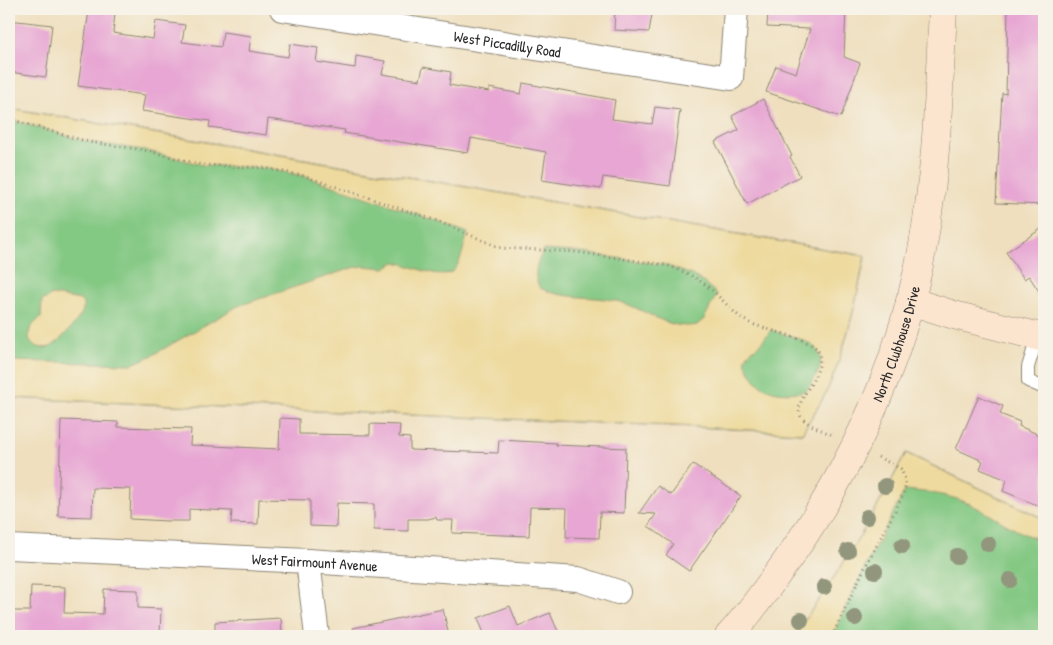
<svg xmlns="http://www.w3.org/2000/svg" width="1053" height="645" viewBox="0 0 1053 645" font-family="'Patrick Hand',sans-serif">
	<rect width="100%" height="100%" fill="#f7f3e8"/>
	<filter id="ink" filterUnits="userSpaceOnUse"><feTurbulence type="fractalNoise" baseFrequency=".02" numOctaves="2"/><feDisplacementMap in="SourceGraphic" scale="10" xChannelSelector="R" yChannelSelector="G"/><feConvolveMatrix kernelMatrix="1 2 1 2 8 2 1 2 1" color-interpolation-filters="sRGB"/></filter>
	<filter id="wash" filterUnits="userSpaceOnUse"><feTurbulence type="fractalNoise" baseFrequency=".0096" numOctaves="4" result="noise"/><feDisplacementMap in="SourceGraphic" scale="20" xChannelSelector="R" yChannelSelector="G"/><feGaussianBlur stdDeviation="1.12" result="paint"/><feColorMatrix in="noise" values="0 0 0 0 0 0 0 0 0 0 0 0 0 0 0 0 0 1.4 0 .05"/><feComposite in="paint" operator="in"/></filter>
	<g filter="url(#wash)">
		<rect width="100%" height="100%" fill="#efdfbe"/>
		<g fill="#83c883" stroke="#577a57">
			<path d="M9,108L865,256C856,301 847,344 829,386C822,402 811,417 802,433L697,427L9,398Z"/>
			<path d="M906,453L1044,519V636H793C836,578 873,518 906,453Z"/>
		</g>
		<g fill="#eeda9e" stroke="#8c8264" fill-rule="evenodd">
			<path d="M9,108L865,256C856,301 847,344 829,386C822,402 811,417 802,433L697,427L9,398V361L132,364L151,356L238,306L352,268L363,266L385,268L395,262C409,264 443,282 454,270C462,261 464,244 468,233L437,221L304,176L264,168L203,165L144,150L89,142L9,119ZM544,250L576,252L665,265L692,275L703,282L717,294L704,319L697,325C666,331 644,307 616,301C591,295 563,300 540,288C532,276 537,261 544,250ZM771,330C791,337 829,341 819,370C816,378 810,384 806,391C783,395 760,394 749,370C746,366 744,360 747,356C749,351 755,349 759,345C763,341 767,335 771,330Z"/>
			<path d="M52,295L80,300C83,303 84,306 83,310C81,318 57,345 50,347C30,352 19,332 41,318L42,301Z"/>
			<path d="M906,453L1044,519V541C1017,534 995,516 970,504C950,495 928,492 905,490L863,571L832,636H793C836,578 873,518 906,453Z"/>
		</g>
		<g id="blocks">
			<g fill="#e7a6d3">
				<path d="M615,9H653L649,32L614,30Z"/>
				<path d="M768,9H846L844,57L860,63L841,117L766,92L776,66L796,73L810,29L767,27Z"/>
				<path d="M1008,9H1044V205L996,203L1002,93L1006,94Z"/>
				<path d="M89,10L115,13L113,33L153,39L156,21L185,25L182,42L221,47L223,32L251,36L249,51L288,57L290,44L318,48L316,62L355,68L356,56L385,61L382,74L420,80L423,67L451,72L449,85L489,92V88L521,94L523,83L615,100L612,119L652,124L655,107L680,110L670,186L603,177L601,189L542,180L546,152L471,138L468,153L344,133L345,130L268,119L266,135L209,127L210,121L142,111L145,95L78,86Z"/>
				<path d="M9,20L52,25L46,77L9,72Z"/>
				<path d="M763,99L792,156L790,157L800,176L747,204L715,142L739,130L732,116Z"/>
				<path d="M1044,227V299L1029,276L1024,279L1006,252Z"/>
				<path d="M979,396L1003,406L1000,414L1020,422L1019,426L1044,437V508L1003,491L1007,480L980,469L983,461L956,449Z"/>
				<path d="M280,418L299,419V434L370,435V424L400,425L399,437L410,438V450L498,453L499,440L556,443V445L626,448L624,513L600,512L599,538L566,537L567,508L530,507L529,536L452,533L453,520H437L436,517L428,519H408V531L374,530V504L337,503L336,527L310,526V500L259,499L258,524L231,523L232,511L189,509V521H168L130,519L131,489L93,488L92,517L58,516L61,420L118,422V427L191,429L190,445L279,449Z"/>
				<path d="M693,464L741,496L689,571L666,555L673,544L648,526L656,514L639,513L658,486L671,495Z"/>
				<path d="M31,586L65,587L64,613L103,614L104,589L138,590V608L161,609L160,636H9V611H30Z"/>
				<path d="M510,606L518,626L550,613L560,636H485L478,618Z"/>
				<path d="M443,609L449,636H354L353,628Z"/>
				<path d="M281,618L282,636H215V622Z"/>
			</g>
		</g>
	</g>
	<g filter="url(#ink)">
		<use href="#blocks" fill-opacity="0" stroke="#8d8574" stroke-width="1"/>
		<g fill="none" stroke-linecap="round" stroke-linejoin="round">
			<g stroke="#8d8574" stroke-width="14">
				<path id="lane" d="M1038,335L1028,367V381L1044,388"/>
			</g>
			<g stroke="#8d8574" stroke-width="26">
				<g id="street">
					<path id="s1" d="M282,9L731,78L736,9"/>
					<path id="s2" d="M9,547L308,561L578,579L618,592"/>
					<path d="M308,561L317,636"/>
				</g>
			</g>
			<g stroke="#8d8574" stroke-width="29">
				<g id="secondary">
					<path d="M910,301L954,315L1044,338"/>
					<path id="s3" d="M729,636C745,619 759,599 773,580C846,482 901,366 923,245C937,167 939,88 943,9"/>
				</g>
			</g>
			<g stroke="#8d8574" stroke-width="3" stroke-dasharray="1 4" stroke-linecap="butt">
				<path d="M9,119L89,142L144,150L203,165L264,168L304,176L437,221L501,248L576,252L665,265C685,271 702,280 717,295C727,304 736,316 748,322C763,330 812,338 818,351C829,375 785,404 804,420C812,427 825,431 834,436"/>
				<path d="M832,636L863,571L895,511L905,490V479L901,469L876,456"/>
			</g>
			<use href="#lane" stroke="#fff" stroke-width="12"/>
			<use href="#street" stroke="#fff" stroke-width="24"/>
			<use href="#secondary" stroke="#fce5cf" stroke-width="28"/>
		</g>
		<g fill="#92967b">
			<circle cx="885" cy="486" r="8"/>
			<circle cx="867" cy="517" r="8"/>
			<circle cx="988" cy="544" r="8"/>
			<circle cx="902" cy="546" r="8"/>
			<circle cx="848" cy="551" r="8"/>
			<circle cx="957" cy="556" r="8"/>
			<circle cx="875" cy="571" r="8"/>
			<circle cx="1010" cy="580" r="8"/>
			<circle cx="824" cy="587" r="8"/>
			<circle cx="855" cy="618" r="8"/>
			<circle cx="801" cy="620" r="8"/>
		</g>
	</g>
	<g text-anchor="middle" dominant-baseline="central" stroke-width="4" stroke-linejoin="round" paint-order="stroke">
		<g font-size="15" fill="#2b2b2b" stroke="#f7f3e8">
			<text stroke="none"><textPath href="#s1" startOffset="228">West Piccadilly Road</textPath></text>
			<text stroke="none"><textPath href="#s3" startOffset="339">North Clubhouse Drive</textPath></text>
			<text stroke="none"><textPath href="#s2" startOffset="306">West Fairmount Avenue</textPath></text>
		</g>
	</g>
	<rect width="1053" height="645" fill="none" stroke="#f7f3e8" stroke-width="30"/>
</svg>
